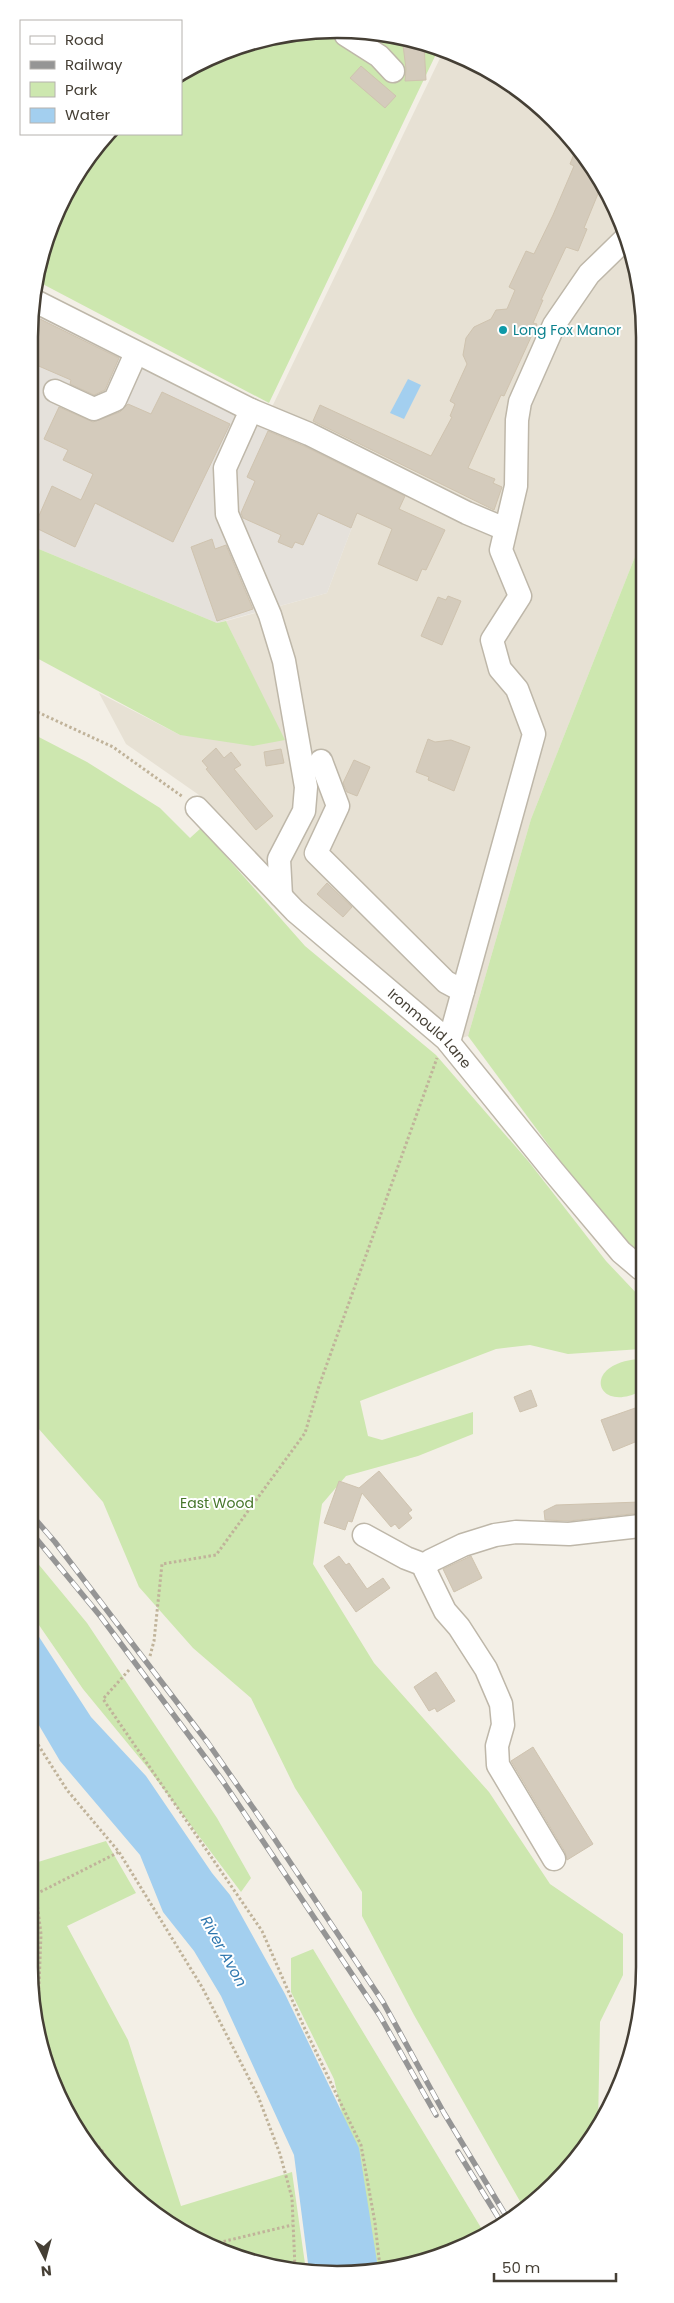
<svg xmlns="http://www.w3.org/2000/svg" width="674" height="2303" viewBox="0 0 674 2303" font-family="Poppins,sans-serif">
	<rect width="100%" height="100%" fill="#f3efe6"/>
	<path fill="#e7e1d4" d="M443,52L491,70L569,134L614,201L643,297L642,539L531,819L468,1036L449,1042L299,903L199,795L126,744L99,693L180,735L284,740L226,621L327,593L376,464L271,409Z"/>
	<path fill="#e5e1db" d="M35,288L376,464L327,593L217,623L34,547Z"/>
	<g fill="#cde7af">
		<path d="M277,35H397L438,50L269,403L35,280V277L81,166L113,134H181V74Z"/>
		<path d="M642,539L641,1262L623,1246L468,1036L531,819Z"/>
		<path d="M34,547L217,623L226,621L285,740L253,746L180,735L33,656Z"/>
		<path d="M33,734L87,762L160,808L190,838L201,828L305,946L436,1055L529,1162L606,1261L641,1298V1349L568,1354L530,1345L496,1349L360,1401L368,1436L382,1440L473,1412V1434L418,1456L346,1476L322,1504L313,1564L374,1663L489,1792L550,1884L623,1934V1975L600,2022L598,2126L525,2210L414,2015L362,1916V1892L295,1788L251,1698L193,1648L139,1587L103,1502L31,1420Z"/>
		<path d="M641,1359V1391C595,1415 580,1362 641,1359Z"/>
		<path d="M30,1554L87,1623L217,1818L251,1878L241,1892L147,1767L83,1689L30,1612Z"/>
		<path d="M106,1841L136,1893L67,1926L128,2040L181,2206L292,2172L306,2271L200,2242L105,2169L52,2084L29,1966V1850L38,1862Z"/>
		<path d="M313,1949L483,2231L417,2264L371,2268L367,2226L334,2079L291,1992V1958Z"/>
	</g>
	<g fill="#a3cfef">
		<path d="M408,379L421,385L404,419L390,413Z"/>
		<path d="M30,1623L91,1717L146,1776L212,1873L230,1895L285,1994L359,2148L378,2268L317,2274L309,2271L294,2155L221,1996L194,1951L163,1912L140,1855L60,1761L30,1710Z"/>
	</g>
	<g fill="#d4cbbc" stroke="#cfc3af">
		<path d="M402,37L424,45L426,80L405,81L406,69Z"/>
		<path d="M361,66L396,96L385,108L350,78Z"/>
		<path d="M577,146L602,184L584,228L587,229L578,251L566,247L541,300H543L533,323L537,324L504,396L501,395L468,468L495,479L493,483L502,487L494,510L313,421L320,405L431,456L452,417L450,416L455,404L450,401L467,364L463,355L466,338L474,327L491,319L496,310L507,309L515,290L509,287L526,251L534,254L553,215L574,166L570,164Z"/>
		<path d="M34,316L119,358L105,390L94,395L70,384L71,380L34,364Z"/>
		<path d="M162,392L230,424L173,542L95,503L75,547L34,527L52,486L81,500L93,474L63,460L68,450L44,439L59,407L93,422L120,412L128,404L151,414Z"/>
		<path d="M268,431L304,446L405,496L399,509L445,530L426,570L422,569L417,581L378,564L392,529L357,513L351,528L318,513L303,545L295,542L292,548L278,542L281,535L243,518L241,513L255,481L247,477Z"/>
		<path d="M212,539L215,549L226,545L253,609L217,621L191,547Z"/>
		<path d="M448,596L461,601L442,645L421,636L438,597L446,600Z"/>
		<path d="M428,739L435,742L451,740L470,747L454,791L428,780L429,777L416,772Z"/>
		<path d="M216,748L224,758L231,752L241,765L234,769L273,816L256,830L206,769L208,768L202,761Z"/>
		<path d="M281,749L284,763L266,766L264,752Z"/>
		<path d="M354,760L370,767L357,796L347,792L343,783Z"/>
		<path d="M327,883L352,907L343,917L317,894Z"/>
		<path d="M531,1390L537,1406L520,1412L514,1397Z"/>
		<path d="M641,1406L640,1440L613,1451L601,1420Z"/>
		<path d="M379,1471L412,1510L408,1513L412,1518L399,1529L395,1524L391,1527L362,1493L352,1522L348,1521L345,1530L324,1523L339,1481L359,1488Z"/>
		<path d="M640,1502V1513L569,1521L545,1520L544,1511L556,1505Z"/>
		<path d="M339,1556L346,1565L349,1563L367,1589L383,1578L390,1588L356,1612L324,1566Z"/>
		<path d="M471,1556L482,1578L454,1592L443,1569Z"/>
		<path d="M436,1672L455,1701L437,1712L435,1708L429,1711L414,1687Z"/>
		<path d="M533,1747L593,1844L567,1860L565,1852L511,1761Z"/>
	</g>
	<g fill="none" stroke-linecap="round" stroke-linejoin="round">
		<g stroke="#beb7a9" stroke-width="25">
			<g id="minor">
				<path d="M346,35L379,56L393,71"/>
				<path d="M35,301L251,410L225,468L227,514L270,615L284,661L306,787L304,811L279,859L281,896"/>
				<path d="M55,391L94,409L115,400L136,353"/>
				<path d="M251,410L309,434L467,513L505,529"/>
				<path d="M321,761L338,806L316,853L446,982L463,991"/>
				<path id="s1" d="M197,808L295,911L446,1039L553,1171L621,1252L641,1269"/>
				<path d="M449,1042L534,734L517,689L500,669L492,640L520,596L501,550L516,486L517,420L520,402L554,325L589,274L625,239"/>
				<path d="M364,1535L406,1558L427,1566"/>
				<path d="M554,1859L498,1765L497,1746L503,1725L501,1704L486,1669L459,1627L445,1611L425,1570L430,1561L463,1545L495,1535L516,1532L569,1534L640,1526"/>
			</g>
		</g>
		<g stroke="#c0b39a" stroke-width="3" stroke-dasharray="2.5 2.5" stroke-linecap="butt">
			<path d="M33,710L113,747L183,797"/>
			<path d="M150,1656L154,1641L162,1564L216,1555L305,1433L319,1386L437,1058"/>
			<path d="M129,1670L103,1699L262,1931L304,2027L361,2145L375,2223L380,2267"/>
			<path d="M30,1732L67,1790L119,1852L202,1987L258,2096L280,2154L292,2198L295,2268"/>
			<path d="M29,1884L36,1894L41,1934L38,2011"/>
			<path d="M36,1894L119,1852"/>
			<path d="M72,2116L104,2153L113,2175"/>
			<path d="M209,2245L292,2225"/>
		</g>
		<use href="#minor" stroke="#fff" stroke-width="22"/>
		<g stroke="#959595" stroke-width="5.5">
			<g id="rail">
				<path d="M30,1513L55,1542L208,1743L272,1835L383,2002L444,2113L508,2219"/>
				<path d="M30,1531L101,1617L222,1780L380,2016L436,2115"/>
				<path d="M458,2152L501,2222"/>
			</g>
		</g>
		<use href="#rail" stroke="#fff" stroke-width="4" stroke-dasharray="11" stroke-linecap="butt"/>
	</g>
	<circle fill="#0f9aa8" stroke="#fff" stroke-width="2" cx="503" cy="330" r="5"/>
	<g text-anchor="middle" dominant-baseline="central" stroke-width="4" stroke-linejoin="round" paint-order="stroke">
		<g font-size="14" fill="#0d838f" stroke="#fff" text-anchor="start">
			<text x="513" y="330">Long Fox Manor</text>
		</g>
		<g font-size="14" fill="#453f35" stroke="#fff">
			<text stroke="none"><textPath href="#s1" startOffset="321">Ironmould Lane</textPath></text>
		</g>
		<g font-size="14" fill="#46762a" stroke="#fff">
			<text x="217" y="1503">East Wood</text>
		</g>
		<g font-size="15" font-style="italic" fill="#3078af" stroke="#fff">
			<text transform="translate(224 1951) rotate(61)">River Avon</text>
		</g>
	</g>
	<path d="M0 0H674V2303H0ZM337 38H337A299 299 0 0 1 636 337V1967A299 299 0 0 1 337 2266H337A299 299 0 0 1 38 1967V337A299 299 0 0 1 337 38Z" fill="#fff" fill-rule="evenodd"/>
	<path fill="none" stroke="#453f35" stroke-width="2.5" d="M337 38H337A299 299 0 0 1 636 337V1967A299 299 0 0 1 337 2266H337A299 299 0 0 1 38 1967V337A299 299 0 0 1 337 38Z"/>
	<rect x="20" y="20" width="162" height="115" fill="#ffffff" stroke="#b5b2ae"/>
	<rect x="30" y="36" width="25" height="8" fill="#ffffff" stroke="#b5b2ae"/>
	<text x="65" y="45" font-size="15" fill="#453f35">Road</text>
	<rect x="30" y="61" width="25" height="8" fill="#959595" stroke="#b5b2ae"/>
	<text x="65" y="70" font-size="15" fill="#453f35">Railway</text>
	<rect x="30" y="82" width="25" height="15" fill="#cde7af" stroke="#b5b2ae"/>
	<text x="65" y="95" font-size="15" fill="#453f35">Park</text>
	<rect x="30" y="108" width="25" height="15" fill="#a3cfef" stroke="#b5b2ae"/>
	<text x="65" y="120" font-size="15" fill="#453f35">Water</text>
	<g transform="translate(45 2258) rotate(174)" stroke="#ffffff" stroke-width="4" paint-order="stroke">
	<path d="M0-4L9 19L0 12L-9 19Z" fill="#453f35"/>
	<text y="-8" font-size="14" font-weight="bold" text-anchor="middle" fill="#453f35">N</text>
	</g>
	<path d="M494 2273v8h122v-8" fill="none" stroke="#453f35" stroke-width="2.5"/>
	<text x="502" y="2273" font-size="15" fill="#453f35" stroke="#ffffff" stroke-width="4" paint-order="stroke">50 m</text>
</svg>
